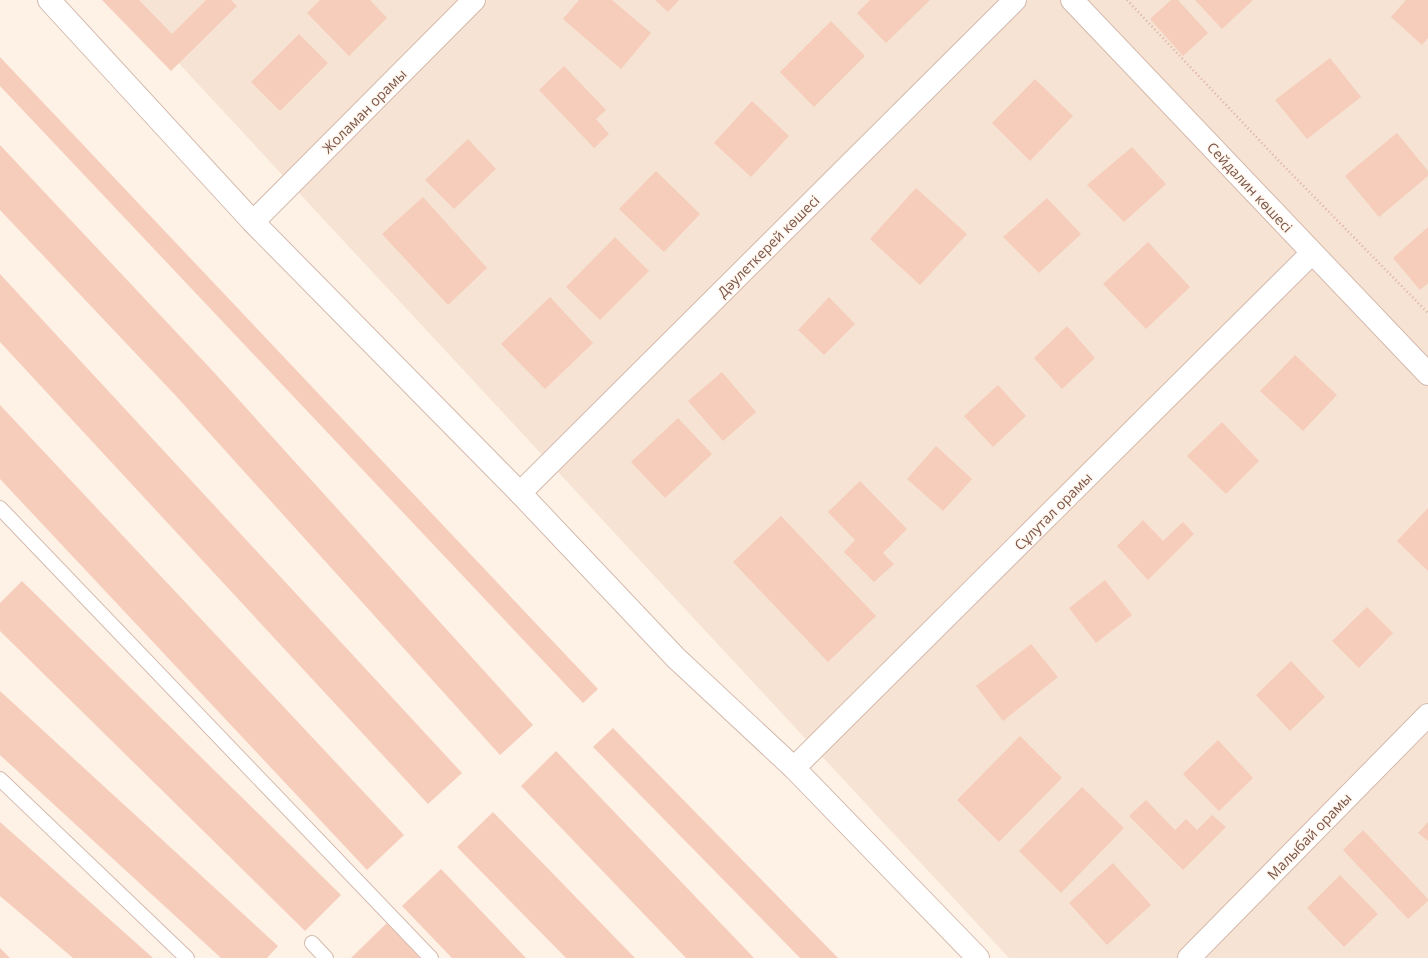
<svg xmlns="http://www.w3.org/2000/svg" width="1428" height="958" viewBox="0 0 1428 958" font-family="'Open Sans',sans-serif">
	<rect width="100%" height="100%" fill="#fef2e6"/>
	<path fill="#f6e3d3" d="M120,0H1428V958H1009Z"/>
	<g fill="#f6cdbb">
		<path d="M102,0H139L172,34L206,0H231L237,6L171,71Z"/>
		<path d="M320,0H370L387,18L349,56L307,13Z"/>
		<path d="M579,0H612L651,33L621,69L563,19Z"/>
		<path d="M655,0H679L668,12Z"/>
		<path d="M870,0H930L886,43L857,13Z"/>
		<path d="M1171,0H1178L1208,33L1183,56L1150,19Z"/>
		<path d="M1195,0H1253L1222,29Z"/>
		<path d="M1406,0H1428V38L1422,45L1391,17Z"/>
		<path d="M831,21L865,56L814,107L780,72Z"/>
		<path d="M299,34L328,63L280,111L251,82Z"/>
		<path d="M0,57L598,689L583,703L0,86Z"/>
		<path d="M1330,58L1361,97L1307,139L1275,100Z"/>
		<path d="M564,66L606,110L596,119L609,134L594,148L539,90Z"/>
		<path d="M1035,79L1073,116L1030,161L992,123Z"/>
		<path d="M752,101L789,136L751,177L714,143Z"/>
		<path d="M1397,133L1428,171V176L1379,217L1345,176Z"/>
		<path d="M468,139L496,169L454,209L425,180Z"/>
		<path d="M0,145L210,368L533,725L500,755L176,396L0,210Z"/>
		<path d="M1132,147L1166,184L1124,222L1087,185Z"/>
		<path d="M656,171L700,214L664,252L619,209Z"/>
		<path d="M916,188L967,234L920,285L870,239Z"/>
		<path d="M423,197L487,268L448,305L382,234Z"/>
		<path d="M1047,198L1081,234L1039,273L1003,237Z"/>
		<path d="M1428,227V283L1420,290L1393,258Z"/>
		<path d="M615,237L649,271L600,320L566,287Z"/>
		<path d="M1148,242L1190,287L1146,329L1103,284Z"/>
		<path d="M0,274L462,773L428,804L0,342Z"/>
		<path d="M550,297L593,343L545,389L501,344Z"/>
		<path d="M829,297L855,324L824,355L798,330Z"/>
		<path d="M1067,326L1095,358L1062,389L1034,358Z"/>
		<path d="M1295,355L1337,395L1303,431L1260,391Z"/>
		<path d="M722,372L756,412L723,441L688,401Z"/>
		<path d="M998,385L1026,416L993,447L964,416Z"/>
		<path d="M0,405L404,835L367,870L0,479Z"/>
		<path d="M678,418L712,454L665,498L631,462Z"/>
		<path d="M1222,422L1259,461L1226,494L1187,456Z"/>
		<path d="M936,446L972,479L943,511L907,479Z"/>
		<path d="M860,481L907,529L883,553L894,564L874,582L844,552L855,540L828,512Z"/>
		<path d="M1428,508V571L1397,541Z"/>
		<path d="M781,516L876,616L828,662L733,562Z"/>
		<path d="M1143,520L1163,541L1183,522L1194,534L1148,580L1117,546Z"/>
		<path d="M1105,580L1132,615L1096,643L1069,608Z"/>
		<path d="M22,581L341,895L305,931L0,631V603Z"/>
		<path d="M1367,607L1393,633L1359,668L1332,641Z"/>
		<path d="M1031,644L1058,677L1003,721L976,686Z"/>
		<path d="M1291,661L1325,697L1290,731L1256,695Z"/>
		<path d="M0,691L278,946L267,958H221L0,755Z"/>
		<path d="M613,728L838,958H800L593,747Z"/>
		<path d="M1020,736L1062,778L999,842L957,800Z"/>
		<path d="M1218,740L1253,778L1219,811L1183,774Z"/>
		<path d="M556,751L754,958H686L521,786Z"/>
		<path d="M1082,787L1124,828L1061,893L1019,851Z"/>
		<path d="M1146,800L1175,830L1186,819L1197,830L1212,815L1226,827L1183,870L1129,816Z"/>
		<path d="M493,812L635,958H566L457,847Z"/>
		<path d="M0,822L153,958H73L0,896Z"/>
		<path d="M1428,822V841L1418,833Z"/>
		<path d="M1363,830L1428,899V901L1408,919L1343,850Z"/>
		<path d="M1113,863L1151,905L1107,945L1069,903Z"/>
		<path d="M441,869L526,958H452L402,906Z"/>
		<path d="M1340,875L1378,914L1344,947L1307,908Z"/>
		<path d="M387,923L420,958H351Z"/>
		<path d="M0,948L10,958H0Z"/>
	</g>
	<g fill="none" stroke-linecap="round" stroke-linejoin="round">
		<g stroke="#d4baad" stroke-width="16">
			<g id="service">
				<path d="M0,508L431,958"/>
				<path d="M0,779L187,958"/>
				<path d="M312,943L326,958"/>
			</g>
		</g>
		<g stroke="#d4baad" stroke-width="24">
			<g id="minor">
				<path d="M49,0L253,222L520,493L676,658L794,768L978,958"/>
				<path d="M1072,0L1428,374"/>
				<path d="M253,222L474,0"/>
				<path d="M520,493L1015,0"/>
				<path d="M794,768L1312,253"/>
				<path d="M1189,958L1428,715"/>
			</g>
		</g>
		<path stroke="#dbaf9e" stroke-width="2.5" stroke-dasharray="1 3" stroke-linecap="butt" d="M1127,0L1279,161L1428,313"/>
		<use href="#service" stroke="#fff" stroke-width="14"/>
		<use href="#minor" stroke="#fff" stroke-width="22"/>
	</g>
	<g text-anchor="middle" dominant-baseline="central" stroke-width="3" stroke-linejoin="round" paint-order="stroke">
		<g font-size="14" fill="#7a5548" stroke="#fff6ee">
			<text transform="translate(364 111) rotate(-45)">Жоламан орамы</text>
			<text transform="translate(1250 187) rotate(47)">Сейдалин көшесі</text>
			<text transform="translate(768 246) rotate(-45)">Дәулеткерей көшесі</text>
			<text transform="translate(1053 511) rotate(-45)">Сұлутал орамы</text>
			<text transform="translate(1309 836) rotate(-46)">Малыбай орамы</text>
		</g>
	</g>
</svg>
